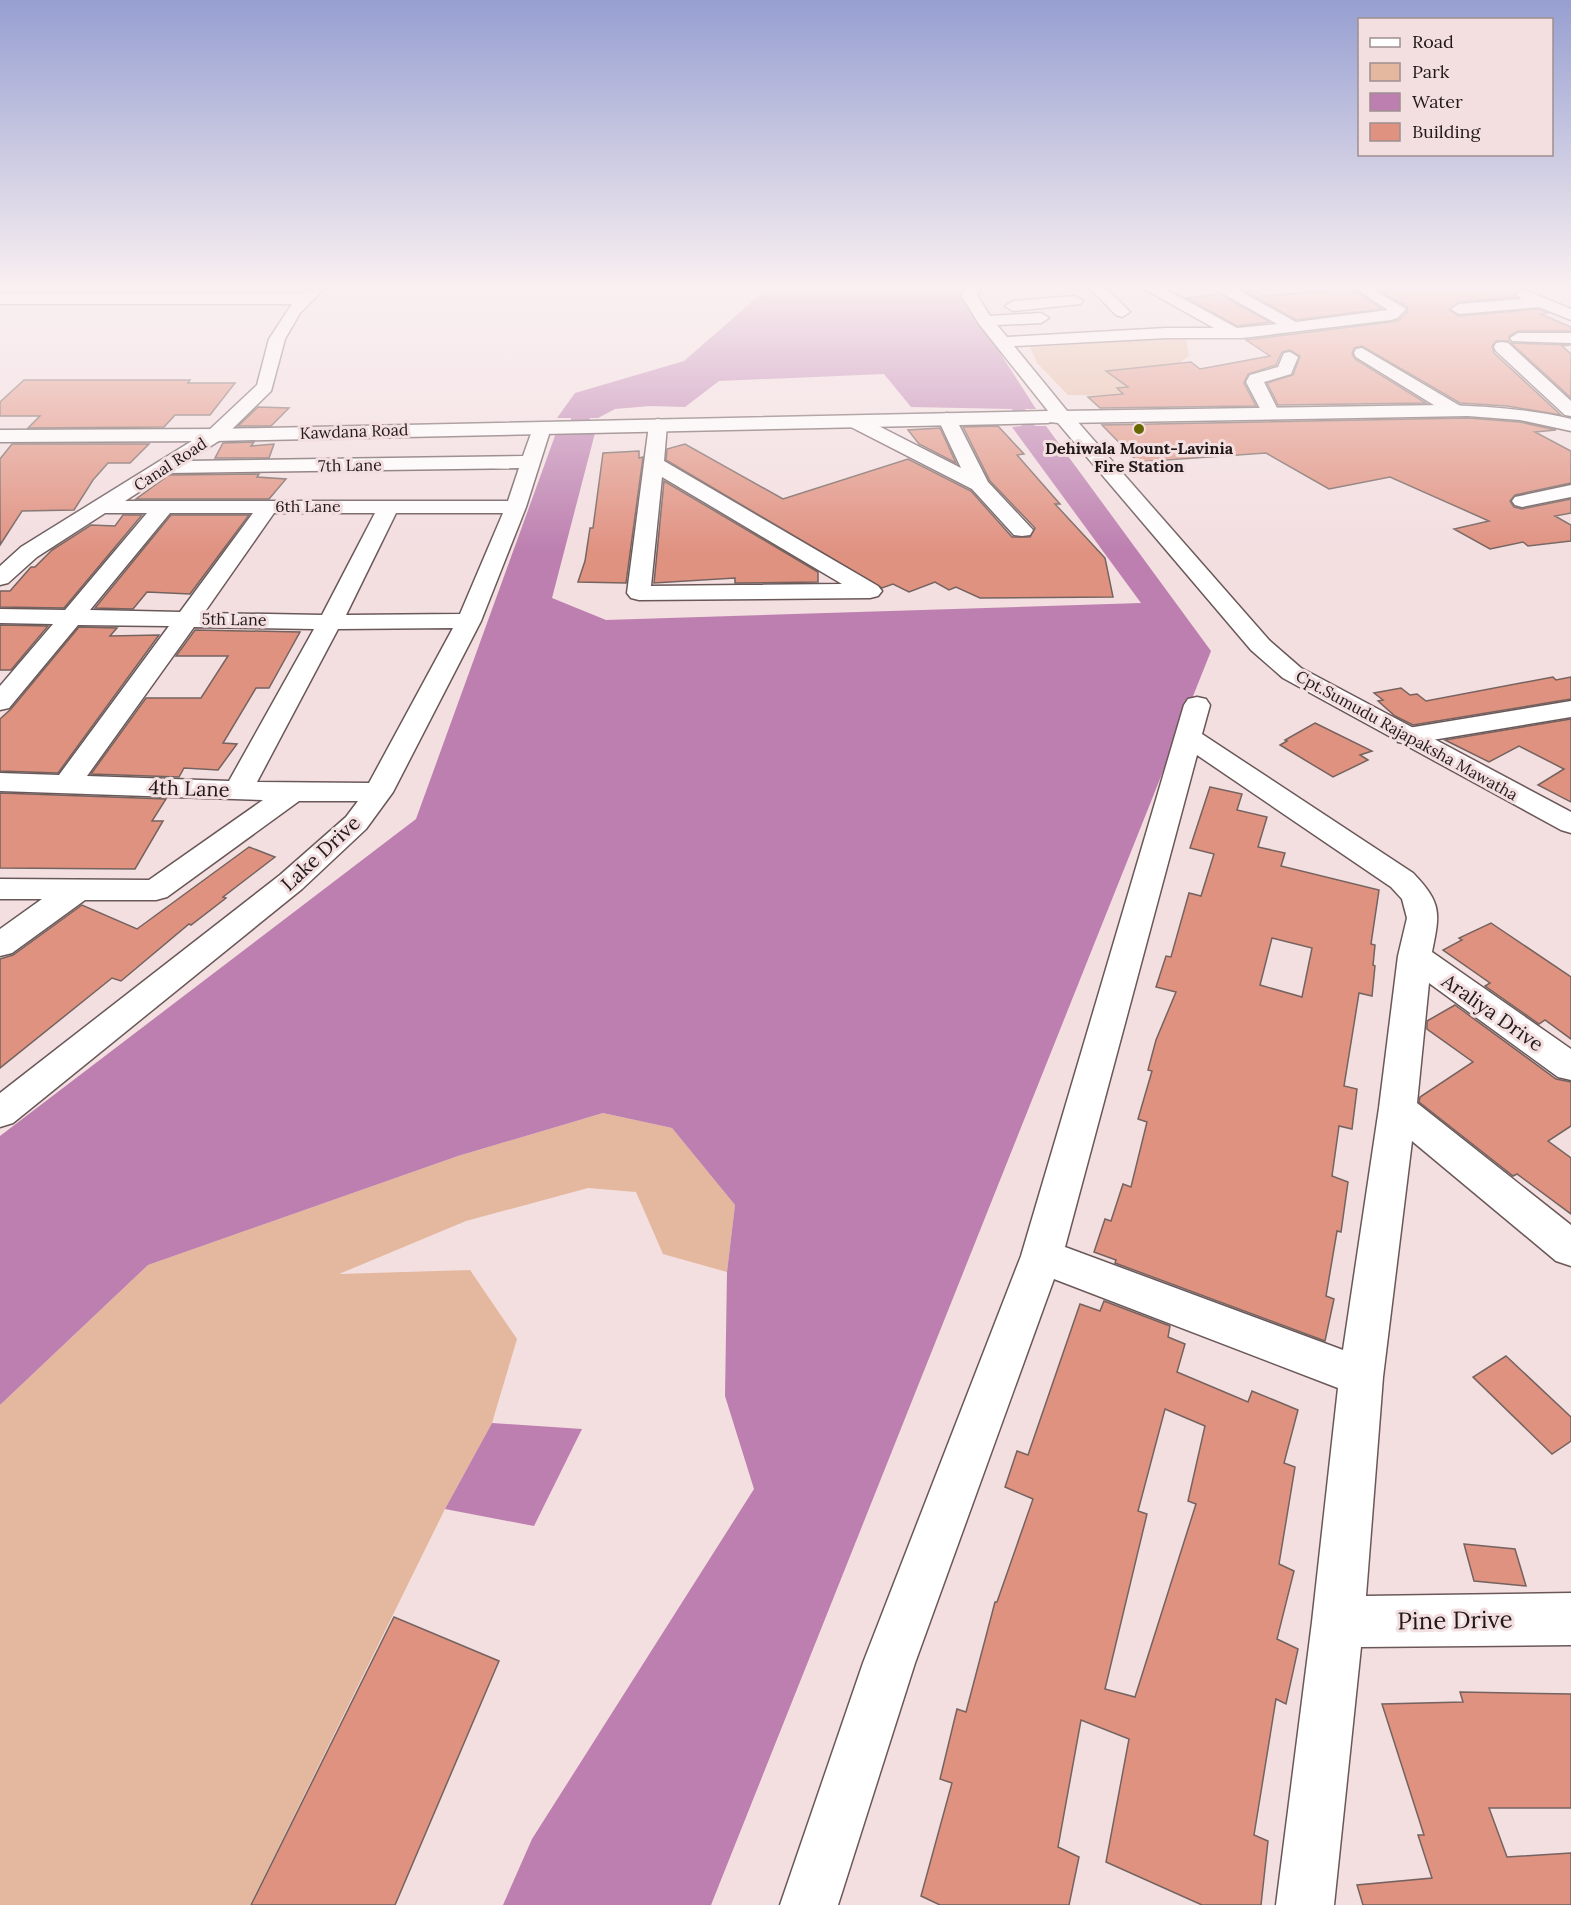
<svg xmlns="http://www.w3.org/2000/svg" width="1571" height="1905" viewBox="0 0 1571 1905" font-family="Lora,serif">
	<rect width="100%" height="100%" fill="#f3dee0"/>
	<g fill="#e4b89e">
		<path d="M1186,338L1189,356L1160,377L1120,396L1068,395L1037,363L1030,347Z"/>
		<path d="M603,1113L672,1128L735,1205L727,1272L663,1254L636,1192L588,1188L466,1221L339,1274L470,1270L517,1339L492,1423L445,1509L250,1905H0V1405L148,1265L458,1156Z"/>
	</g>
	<g fill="#bc7faf" fill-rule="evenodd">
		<path d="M770,286H957L1036,409H1025L1035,426H1046L1211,651L711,1905H503L532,1839L754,1489L725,1396L727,1272L735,1205L672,1128L603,1113L458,1156L148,1265L0,1405V1136L416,819L556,433L571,432V418H557L575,393L684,361ZM884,374L911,407L1012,409L1022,426L1012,427L1141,603L606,620L552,598L595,433L586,432L590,418H598L615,409L650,406L685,407L719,381Z"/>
		<path d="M492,1423L582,1429L534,1526L445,1509Z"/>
	</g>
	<g fill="#e09281" stroke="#74635f" stroke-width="1.5" fill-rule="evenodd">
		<path d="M1340,286H1349L1382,309L1296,320L1245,291L1256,290L1264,296L1345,289Z"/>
		<path d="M1372,286H1499L1500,292L1508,291L1516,297L1459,302L1449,310L1459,316L1539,309L1548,313L1541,314L1571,327V331H1518L1509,336L1510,341H1496L1492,346L1494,353L1561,415L1507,406L1460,403L1362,346L1354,348L1352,354L1355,359L1426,403L1278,405L1267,383L1293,375L1300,356L1290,350L1282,352L1276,365L1248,374L1244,383L1256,406L1100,408L1088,397L1123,394L1117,388L1128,387L1106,371L1191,362L1200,369L1270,356L1246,340L1391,322L1399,320L1408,311L1407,307Z"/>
		<path d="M1220,294L1270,322L1237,326L1187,298Z"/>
		<path d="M1511,343L1571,345L1562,346L1571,354V398Z"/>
		<path d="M24,380H190L188,383H235L210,415H175L164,427L28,428L40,416H0V402Z"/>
		<path d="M258,407L289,408L271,426H238Z"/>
		<path d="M1468,418L1520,422L1556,430L1535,432L1571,451V483L1515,495L1510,501L1514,507L1522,509L1571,499V513L1555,516L1571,525V541L1528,546L1523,542L1490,549L1454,529L1489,521L1390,477L1329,489L1266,453L1138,462L1102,425Z"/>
		<path d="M998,426L1024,454L1017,455L1060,504H1055L1105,558L1113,597L980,598L956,587L949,590L935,582L909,592L893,584L882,588L666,460L667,449L685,444L783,499L908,459L971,491L1012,537H1030L1035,528L990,481L963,427Z"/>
		<path d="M940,428L956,463L919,444L908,430Z"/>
		<path d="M254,442L251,446L274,444L269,458H215L223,443Z"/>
		<path d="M12,444H149L130,463H108L93,480L74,510L22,511L0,545V459Z"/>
		<path d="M639,451V458L643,457L626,583L578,582L585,561L590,528H593L603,453Z"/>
		<path d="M259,474L257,477L286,479L269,499H136L169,475Z"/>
		<path d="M664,481L818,572V582L735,583V578L654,583Z"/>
		<path d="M123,515H142L64,608L0,607V591H10L31,567H35L52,550L91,525L115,526Z"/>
		<path d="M171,515H249L190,594L147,592L133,609L95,608Z"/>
		<path d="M0,625L48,626L11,670H0Z"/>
		<path d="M79,627L117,628L110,636L159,635L58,773L0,771V719L11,709Z"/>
		<path d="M195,630L300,632L269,688H256L223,743L237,744L218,770L184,768L179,777L91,774L146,698H201L228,656H176Z"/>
		<path d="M1553,677L1556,680L1571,677V699L1413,725L1395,716L1378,701L1383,700L1374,693L1401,688L1410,695L1417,694L1426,701Z"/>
		<path d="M1571,719V802L1538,785L1564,769L1519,746L1489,762L1445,740Z"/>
		<path d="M1315,723L1372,751L1360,755L1368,760L1333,777L1280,745L1287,741L1285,740Z"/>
		<path d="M1210,787L1242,794L1237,810L1267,817L1258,847L1285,853L1281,866L1379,890L1371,944L1375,945L1373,965L1375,966L1372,996L1359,993L1344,1086L1357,1089L1352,1129L1339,1126L1332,1176L1348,1182L1341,1232L1337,1231L1326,1296L1334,1299L1325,1341L1115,1263L1116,1260L1094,1252L1105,1219L1111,1221L1123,1184L1131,1187L1147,1122L1138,1119L1152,1071L1148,1070L1156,1040L1176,992L1156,987L1166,956L1171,957L1189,893L1201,896L1214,854L1190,848ZM1272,938L1312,948L1302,997L1260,985Z"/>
		<path d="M0,793L166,799L152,821H163L135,869L0,868Z"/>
		<path d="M249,847L275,857L223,897L226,898L191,925L189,924L121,981L112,978L0,1068V959L13,955L82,905L137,929Z"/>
		<path d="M1491,923L1571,977V1039L1545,1020L1539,1024L1485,986L1490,983L1443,950L1462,940L1459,938Z"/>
		<path d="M1455,1005L1556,1079L1571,1082V1126L1548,1141L1571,1158V1214L1517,1174L1513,1176L1419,1102L1420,1097L1473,1062L1427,1029V1021Z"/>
		<path d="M1104,1301L1170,1326L1168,1337L1185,1344L1177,1372L1248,1402L1252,1391L1298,1410L1284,1463L1295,1467L1279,1564L1294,1571L1277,1639L1298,1649L1286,1704L1276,1699L1254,1835L1268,1841L1261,1905H1202L1106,1862L1129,1739L1081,1720L1058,1847L1079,1857L1069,1905H940L921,1896L952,1783L940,1779L957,1709L966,1712L995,1602H997L1033,1499L1005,1487L1017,1451L1028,1455L1080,1304L1100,1311ZM1165,1409L1205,1426L1188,1501L1196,1504L1135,1697L1105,1689L1147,1514L1138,1511Z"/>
		<path d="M1506,1356L1571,1417V1441L1552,1454L1473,1377Z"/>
		<path d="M1464,1544L1515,1549L1526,1586L1474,1581Z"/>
		<path d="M394,1617L499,1661L395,1905H251Z"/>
		<path d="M1460,1692L1571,1694V1808H1489L1507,1857L1571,1853V1905H1363L1357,1885L1432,1878L1418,1835H1424L1382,1704L1463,1702Z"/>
	</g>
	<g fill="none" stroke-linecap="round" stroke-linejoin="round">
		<g stroke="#6a5859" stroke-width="3">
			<g id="minor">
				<path d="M312,286H327L300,313L285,339L271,391L222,439L187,461L523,456L533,428L535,424H549L551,428L526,507L481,621L393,792L366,829L302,889L13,1123L0,1127V1093L280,875L346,817L358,801H299L167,897L156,900H85L12,953L0,956V929L42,899H0V879L149,880L263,800L0,791V773L59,775L169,626L78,625L9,708L0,710V686L53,624L0,623V609L65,610L147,513H105L37,557L8,583L0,585V566L21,547L208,431L257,385L269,339L292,304H0V294H302ZM519,468L508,501H125L168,473ZM170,513H253L180,612L90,610ZM274,513H375L322,615L204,613ZM396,513H503L460,614L346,615ZM194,627L314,629L229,781L87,776ZM453,628L369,783L257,782L338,629Z"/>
				<path d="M968,286H983L977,295L990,316L1041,313L1049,318L1041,323L997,325L1007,337L1166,328H1214L1144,289L1142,286H1160L1237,328L1277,324L1215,289L1213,286H1231L1296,322L1388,310L1351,286H1368L1406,309L1397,318L1391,320L1242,338H1166L1014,346L1072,417L1070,421H1056L979,324L961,295Z"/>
				<path d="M1088,286H1104L1130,312L1122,317L1116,315Z"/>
				<path d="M1523,289L1571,309V320L1539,307L1459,314L1451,309L1459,304L1522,299L1515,294Z"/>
				<path d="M1075,296L1083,301L1080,304L1013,311L1005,306L1013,301Z"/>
				<path d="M1518,333H1571V343L1512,341L1510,338Z"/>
				<path d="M1502,342L1508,343L1571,401V416L1565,415L1496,351L1494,347L1496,343Z"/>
				<path d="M1362,348L1462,407L1465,411L1462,415H1450L1356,357L1354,353L1356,349Z"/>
				<path d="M1290,352L1298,357L1291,374L1264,382L1279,412L1276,416H1264L1246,382L1250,375L1278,367L1284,353Z"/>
				<path d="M947,413L954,415L956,419L988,482L1033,530L1030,535L1022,536L1014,535L972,489L845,424L843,420L845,416H859L961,468L938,419L940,415Z"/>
				<path d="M658,419L665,421L667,425L664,461L878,586L882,591L878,596L870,598L639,600L631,598L627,593L649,425L651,421ZM662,477L842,584L651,586Z"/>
				<path d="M1571,485V497L1522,507L1515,505L1512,501L1515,497Z"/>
				<path d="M1197,697L1206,699L1210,705L1202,734L1413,873C1442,903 1440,913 1432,952L1571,1049V1080L1558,1077L1429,983L1417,1103L1571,1225V1266L1556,1261L1412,1141L1383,1377L1366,1596L1571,1593V1645L1361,1647L1334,1905H1276L1312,1622L1338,1388L1054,1279L915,1663L838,1905H780L863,1663L1021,1256L1184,705L1188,699ZM1197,755L1391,887L1402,899L1407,918L1398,956L1379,1108L1343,1350L1065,1247Z"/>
				<path d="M1571,701V717L1408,744L1398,742L1394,736L1398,730L1408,728Z"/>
			</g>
		</g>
		<g stroke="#6a5859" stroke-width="3">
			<path id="secondary" d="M1048,411L1070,413L1269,640L1301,668L1571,812V833L1561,830L1283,678L1251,650L1058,423L1041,421L1039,417L1041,413Z"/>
		</g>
		<g stroke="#6a5859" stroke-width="3">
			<path id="primary" d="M1442,405C1486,406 1528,409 1571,419V431L1520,420L1468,416L1063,423L1056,420L1048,423L215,441L0,442V430L215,429L1048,411L1056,414L1063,411Z"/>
		</g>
		<use href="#minor" fill="#fff" fill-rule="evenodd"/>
		<use href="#secondary" fill="#fff" fill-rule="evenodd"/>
		<use href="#primary" fill="#fff" fill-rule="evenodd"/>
	</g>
	<linearGradient id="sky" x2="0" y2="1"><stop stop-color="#969fd1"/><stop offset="0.52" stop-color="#faf0f1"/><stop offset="1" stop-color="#faf0f1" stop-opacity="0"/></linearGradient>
	<rect width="1571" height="552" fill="url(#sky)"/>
	<circle fill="#676700" stroke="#f3dee0" stroke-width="2" cx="1139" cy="429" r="6"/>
	<g text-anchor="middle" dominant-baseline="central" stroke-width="6" stroke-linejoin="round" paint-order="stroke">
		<g font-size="16" fill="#201819" stroke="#f3dee0">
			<text transform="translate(354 431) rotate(-2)">Kawdana Road</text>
			<text transform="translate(170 464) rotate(-33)">Canal Road</text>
			<text transform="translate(350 465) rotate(-1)">7th Lane</text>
			<text x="308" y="506">6th Lane</text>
			<text transform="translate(234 619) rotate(1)">5th Lane</text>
			<text transform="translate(1407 735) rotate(29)">Cpt.Sumudu Rajapaksha Mawatha</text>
		</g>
		<g font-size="16" font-weight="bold" fill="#201819" stroke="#f3dee0">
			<text x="1139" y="448">Dehiwala Mount-Lavinia<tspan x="1139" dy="18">Fire Station</tspan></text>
		</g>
		<g font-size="20" fill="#201819" stroke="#f3dee0">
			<text transform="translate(189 788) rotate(2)">4th Lane</text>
			<text transform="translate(320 853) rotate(-43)">Lake Drive</text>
			<text transform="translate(1493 1012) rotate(35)">Araliya Drive</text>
		</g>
		<g font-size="24" fill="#201819" stroke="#f3dee0">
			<text transform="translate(1455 1620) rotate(-1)">Pine Drive</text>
		</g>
	</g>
	<rect x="1358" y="18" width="195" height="138" fill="#f3dee0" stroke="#9f8f90" stroke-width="1.5"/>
	<rect x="1370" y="38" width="30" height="9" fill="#ffffff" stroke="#9f8f90" stroke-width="1.5"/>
	<text x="1412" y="48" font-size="18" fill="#201819">Road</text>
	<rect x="1370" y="63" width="30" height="18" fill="#e4b89e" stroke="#9f8f90" stroke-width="1.5"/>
	<text x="1412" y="78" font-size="18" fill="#201819">Park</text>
	<rect x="1370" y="93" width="30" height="18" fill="#bc7faf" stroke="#9f8f90" stroke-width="1.5"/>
	<text x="1412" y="108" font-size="18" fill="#201819">Water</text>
	<rect x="1370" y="123" width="30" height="18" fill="#e09281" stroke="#9f8f90" stroke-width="1.5"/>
	<text x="1412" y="138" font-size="18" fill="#201819">Building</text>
</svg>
